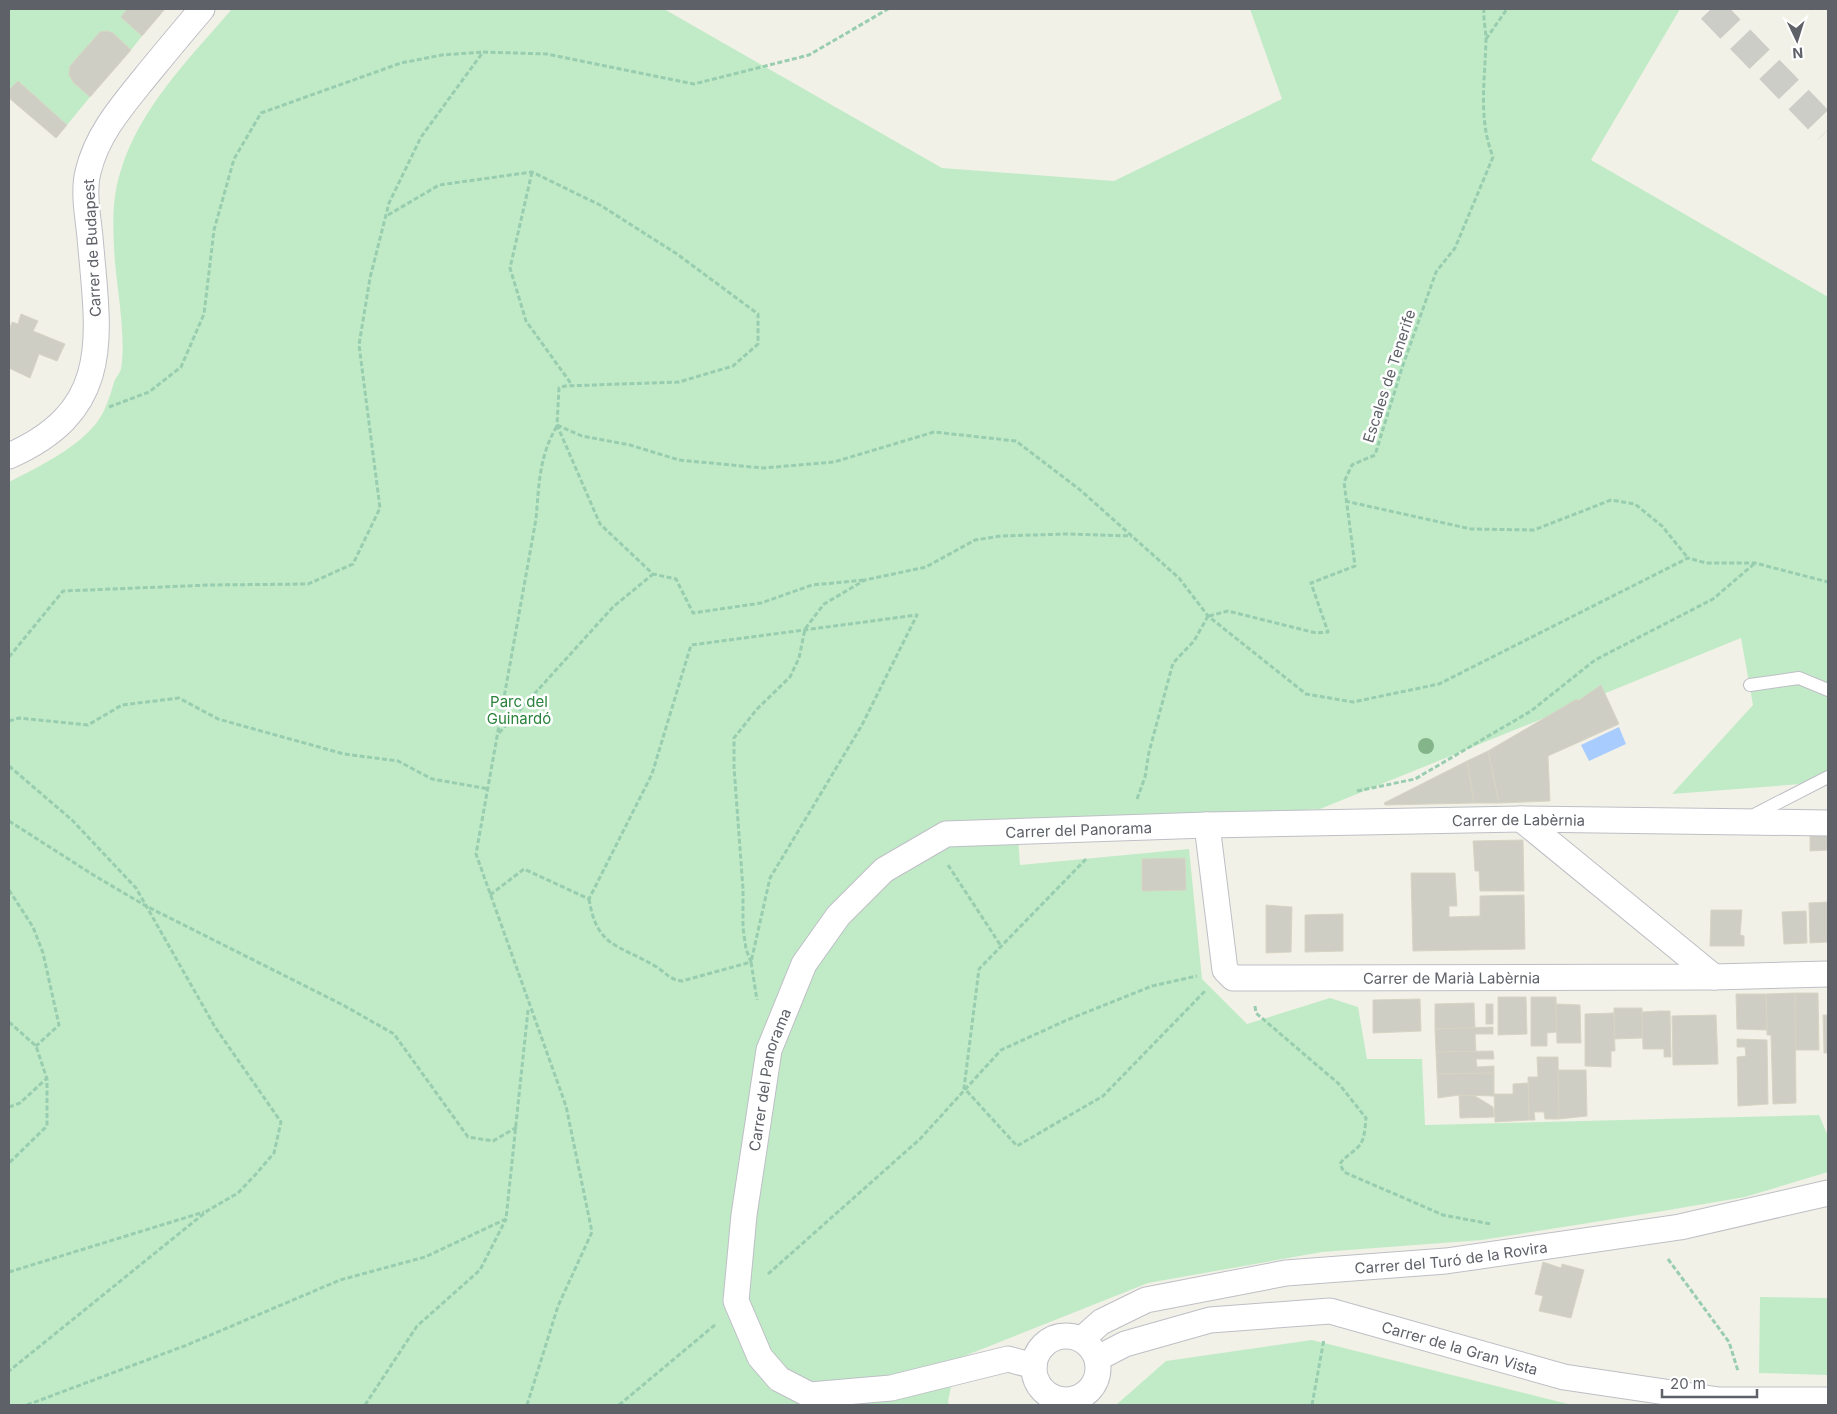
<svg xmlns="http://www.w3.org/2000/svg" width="1837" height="1414" viewBox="0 0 1837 1414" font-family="Inter,sans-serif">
	<rect width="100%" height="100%" fill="#f2f1e7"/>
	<g fill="#c1ebc7">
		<path d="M9,9H127L121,17L142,36L131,50L113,33L69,75L73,82L90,97L67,125L18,81L9,90Z"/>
		<path d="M232,9H664L942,168L1114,181L1282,99L1250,9H1680L1591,160L1828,297V782L1672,794L1753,705L1741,638L1320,809L1017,825L1020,865L1189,849L1202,979L1247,1024L1330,998L1358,1007L1367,1059H1422L1425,1125L1819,1115L1828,1136V1172L1745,1197L1657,1212L1482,1240L1322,1252L1148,1283L957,1359L948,1401L949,1405H9V482C38,467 72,451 94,426C104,415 110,397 114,382C116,377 120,373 121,369C126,340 118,293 115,263C113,232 111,203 120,173C139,108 189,59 232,9Z"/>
		<path d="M1760,1297L1828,1298V1375L1759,1373Z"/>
		<path d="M1312,1340L1572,1405H1116L1166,1361Z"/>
	</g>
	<path fill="#a9ccff" d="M1619,727L1626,744L1589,761L1581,745Z"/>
	<g fill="#cfcec5" stroke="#d7d4c4">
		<path d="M127,9H165L142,36L121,17Z"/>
		<path d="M107,31L113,33L131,50L90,97L73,82L69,75L70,66L100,32Z"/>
		<path d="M18,81L67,125L56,138L9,98V90Z"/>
		<path d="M21,314L38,321L33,331L65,344L57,361L39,354L30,378L9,368V331L12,322L18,324Z"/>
		<path d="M1601,685L1619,724L1548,756L1550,801L1499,803L1488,751L1577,699L1578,701Z"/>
		<path d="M1488,751L1499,803H1474L1467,761Z"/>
		<path d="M1467,761L1474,803L1385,805L1384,803Z"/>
		<path d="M1828,835V850L1810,851V836Z"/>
		<path d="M1523,840L1524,891H1480L1479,871H1475L1473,841Z"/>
		<path d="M1185,858L1186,890L1142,891V859Z"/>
		<path d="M1411,873H1455L1457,906H1449V917L1480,916V896L1524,895L1525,949L1413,951Z"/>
		<path d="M1828,902V942L1810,943L1809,903Z"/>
		<path d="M1266,905L1292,907L1291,952L1266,953Z"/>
		<path d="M1711,910H1742L1740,935L1744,936V946H1710Z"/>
		<path d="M1806,911L1807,943L1784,944L1782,912Z"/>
		<path d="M1343,914V951L1305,952V915Z"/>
		<path d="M1795,993H1818L1819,1050H1795Z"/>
		<path d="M1795,993L1796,1103L1773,1104L1771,1035H1767L1766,994Z"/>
		<path d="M1736,994H1766L1767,1030L1737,1029Z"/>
		<path d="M1498,997H1526L1527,1034L1498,1035Z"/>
		<path d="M1531,997H1556L1557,1032L1547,1033V1046H1531Z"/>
		<path d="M1420,999L1421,1031L1373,1033V1000Z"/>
		<path d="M1474,1003L1475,1028L1435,1029V1004Z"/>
		<rect x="1486" y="1004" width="7" height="20"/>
		<path d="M1556,1004L1580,1005L1581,1043H1557Z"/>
		<path d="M1614,1008H1642L1643,1038L1614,1039Z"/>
		<path d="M1660,1011H1670L1671,1057H1664V1049H1643L1642,1012Z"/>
		<path d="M1614,1013L1615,1051H1611V1067L1585,1066V1014Z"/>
		<path d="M1716,1015L1718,1064L1673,1065L1672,1016Z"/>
		<path d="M1823,1015H1828V1053H1824Z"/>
		<path d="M1493,1027V1034H1475L1476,1052H1436L1435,1029Z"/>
		<path d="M1737,1039L1767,1040L1768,1104L1738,1106L1737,1057L1746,1056L1745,1047H1737Z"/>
		<path d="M1493,1051L1494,1059H1476L1477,1067L1494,1066V1073L1437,1074L1436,1052Z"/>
		<path d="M1537,1057H1558L1559,1119H1545L1544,1112H1534L1535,1120H1529L1528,1077H1538Z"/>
		<path d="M1558,1070H1586L1587,1116L1559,1119Z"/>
		<path d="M1494,1073V1096L1459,1095L1438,1098L1437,1074Z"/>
		<path d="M1528,1083L1529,1120L1495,1122L1494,1094H1513V1084Z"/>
		<path d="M1459,1095L1475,1096L1493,1107L1494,1117L1460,1118Z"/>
		<path d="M1543,1262L1561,1268L1562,1264L1584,1270L1571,1318L1539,1311L1543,1296L1535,1294Z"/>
	</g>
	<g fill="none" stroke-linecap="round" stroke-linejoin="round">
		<path stroke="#cdcdc7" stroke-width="28" stroke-dasharray="28 14" stroke-linecap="butt" d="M1711,9L1828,130"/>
		<g stroke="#bebfc6" stroke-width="14">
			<g id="lane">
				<path d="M1750,685L1799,678L1828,690"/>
				<path d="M1750,817L1828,777"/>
			</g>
		</g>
		<g stroke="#bebfc6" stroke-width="27">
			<g id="street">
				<path d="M9,456C116,409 98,334 90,237C88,217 83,192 88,172C97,134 122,106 146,76C165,53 183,31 202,9"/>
				<path d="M1521,819L1714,977"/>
				<path id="s1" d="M1207,825L1225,970L1233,978L1714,977L1828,974"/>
				<circle cx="1066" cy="1368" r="32"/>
				<path id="s2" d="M1082,1339L1101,1322L1146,1300L1286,1273L1446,1261L1680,1227L1828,1193"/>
				<path id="s3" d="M1098,1358L1125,1344L1210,1320L1330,1311L1564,1377L1719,1400H1828"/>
				<path id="s4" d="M1034,1366L1008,1359L891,1388L810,1395L779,1379L760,1357L736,1301L744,1215L769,1050L804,964L838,916L884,870L946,834L1207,825L1521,819L1828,823"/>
			</g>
		</g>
		<g stroke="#98cdaf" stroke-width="3" stroke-dasharray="5 2.5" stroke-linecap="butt">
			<path d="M1486,39L1507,9"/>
			<path d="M532,172L510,268L526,321L572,385"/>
			<path d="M388,215L439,185L532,172L600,205L677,254L758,314V344L733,366L679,382L565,386L559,388L557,425L600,524L653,574L676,579L693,613L761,603L812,585L865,580"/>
			<path d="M109,407L149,392L181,367L204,314L214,230L234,159L261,113L401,63L442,55L483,52"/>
			<path d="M557,425L582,436L630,445L679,460L763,468L834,462L934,432L1016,441L1079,489L1179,578L1208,616L1306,694L1353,702L1439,684L1688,558L1706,563H1755L1828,582"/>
			<path d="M1345,501L1471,529L1534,530L1611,500L1635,504L1662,526L1688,558"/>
			<path d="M1209,616L1228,611L1316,633L1328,632L1311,583L1355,566L1344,482L1352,465L1375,455L1402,368L1436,272L1455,248L1493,157C1478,119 1485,80 1486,40C1486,30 1483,19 1484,9"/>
			<path d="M9,657L63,591L210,585L308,584L353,564L380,508L359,345L370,278L389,203L421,137L483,52L547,54L694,84L809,55L888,9"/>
			<path d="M9,721L19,718L88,725L122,705L179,698L218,719L344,754L398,761L432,779L489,789"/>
			<path d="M499,733L613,607L653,574"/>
			<path d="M9,766L72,820L136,888L215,1027L281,1122L274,1153L256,1174L238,1193L207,1211L9,1371"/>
			<path d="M1357,791L1415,779L1531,711L1595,660L1713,599L1755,563"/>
			<path d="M1137,799L1145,777L1149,752L1173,663L1194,641L1208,616"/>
			<path d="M9,821L95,876L146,906L343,1005L394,1034L468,1137L493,1141L517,1127"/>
			<path d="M1086,859L979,969L964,1088L1017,1146L1103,1096L1205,991"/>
			<path d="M948,865L1001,946"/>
			<path d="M9,890L33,927L43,953L59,1025L36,1046"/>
			<path d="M490,895L524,869L589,899L652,774L691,645L917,615L862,725L770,878L751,962L757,1000"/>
			<path d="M589,899C597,948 618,944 655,966C667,973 668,979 682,981L751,962L746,949L743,928V889L734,767V738L757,709L790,677L799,658L805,629L824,604L865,580L926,567L975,540L1001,536L1067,534L1132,536"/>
			<path d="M1255,1006L1256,1013L1339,1084L1366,1118C1365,1127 1365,1139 1359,1146C1353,1153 1345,1156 1340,1164L1344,1172L1443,1215L1491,1224"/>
			<path d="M9,1022L36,1046L47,1079V1126L9,1163"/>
			<path d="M9,1107L20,1103L46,1079"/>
			<path d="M1668,1259L1729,1342L1738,1371"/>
			<path d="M9,1272L204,1212"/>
			<path d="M768,1274L920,1139L1001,1050L1067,1020L1152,986L1197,976"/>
			<path d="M27,1405L187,1345L340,1280L425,1257L506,1219L528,1010"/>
			<path d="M365,1405L417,1326L480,1270L506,1219"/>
			<path d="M527,1405L558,1306L592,1232L566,1106L476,854L536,519C539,485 539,456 557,426"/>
			<path d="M619,1405L716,1324"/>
			<path d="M1312,1405L1324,1339"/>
		</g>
		<use href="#lane" stroke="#fff" stroke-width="12"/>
		<use href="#street" stroke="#fff" stroke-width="25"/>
	</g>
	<circle fill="#84b489" cx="1426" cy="746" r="8"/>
	<g text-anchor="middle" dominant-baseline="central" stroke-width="5" stroke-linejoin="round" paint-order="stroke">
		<g font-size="15" fill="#5e6168" stroke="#fff">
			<text transform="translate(92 248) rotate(-93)">Carrer de Budapest</text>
			<text transform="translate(1389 376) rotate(-72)">Escales de Tenerife</text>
			<text stroke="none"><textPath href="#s4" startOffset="1468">Carrer de Labèrnia</textPath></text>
			<text stroke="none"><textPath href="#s4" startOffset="1028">Carrer del Panorama</textPath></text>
			<text stroke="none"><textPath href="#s1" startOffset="376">Carrer de Marià Labèrnia</textPath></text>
			<text stroke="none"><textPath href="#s4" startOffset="578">Carrer del Panorama</textPath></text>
			<text stroke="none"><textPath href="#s2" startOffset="384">Carrer del Turó de la Rovira</textPath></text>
			<text stroke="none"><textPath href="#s3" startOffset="374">Carrer de la Gran Vista</textPath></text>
		</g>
		<g font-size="15" fill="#2a823c" stroke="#fff">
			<text x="519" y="701">Parc del<tspan x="519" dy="17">Guinardó</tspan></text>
		</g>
	</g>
	<rect width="1837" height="1414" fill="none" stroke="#5e6168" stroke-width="20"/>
	<g transform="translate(1797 40) rotate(176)" stroke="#ffffff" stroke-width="4" paint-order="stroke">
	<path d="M0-4L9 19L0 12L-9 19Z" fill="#5e6168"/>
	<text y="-8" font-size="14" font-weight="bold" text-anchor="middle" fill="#5e6168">N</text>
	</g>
	<path d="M1662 1389v8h95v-8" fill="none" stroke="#5e6168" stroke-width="2.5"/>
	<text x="1670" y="1389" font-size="15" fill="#5e6168" stroke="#ffffff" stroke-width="4" paint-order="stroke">20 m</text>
</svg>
